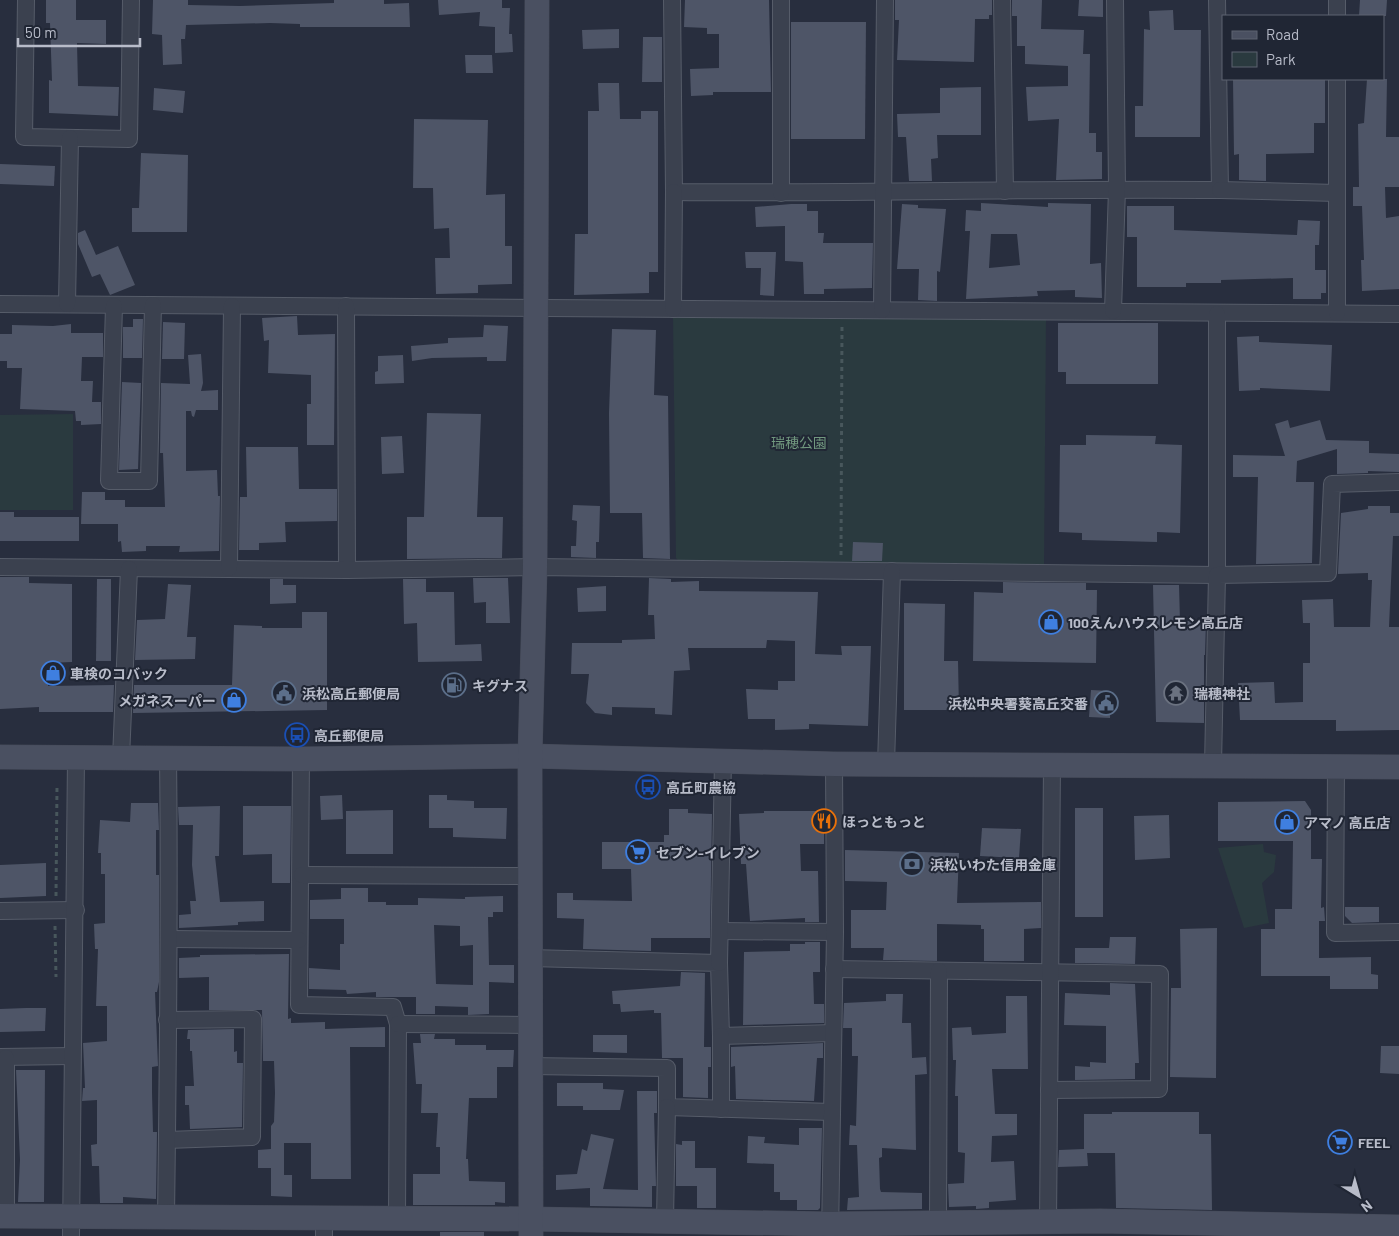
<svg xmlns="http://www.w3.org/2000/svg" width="1399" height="1236" viewBox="0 0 1399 1236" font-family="Barlow,'Noto Sans JP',sans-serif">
	<rect width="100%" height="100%" fill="#282e3e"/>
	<g fill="#2a3a3f">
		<path d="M673,317L1046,319L1044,568L683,565L676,558Z"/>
		<path d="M73,414V510H0V415Z"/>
		<path d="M1263,844L1264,852L1276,855L1274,872L1262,883L1269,923L1244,928L1218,848Z"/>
	</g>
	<g fill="#4e5567" fill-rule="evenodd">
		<path d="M46,0H76V20H106V44L77,43L78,86L119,87L118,116L49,113V80L52,81L50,23H46Z"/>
		<path d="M153,0H188V5L240,6L334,3V0H384V4L409,3L410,27H300V24L270,23L186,25L185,39H181L182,64L163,65L162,35L152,34Z"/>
		<path d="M438,0H502V8H510L509,34H512L513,52L495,53V27L479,26L480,12L439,15Z"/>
		<path d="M685,0H769L771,92H713V95L691,96L690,69L719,68V34H707V28L684,27Z"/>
		<path d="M895,0H992V15H989V19H975L974,62L897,60L899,20H895Z"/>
		<path d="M1012,0H1042L1041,29L1084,30L1083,54H1090L1089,133H1096V152H1102V179L1056,180L1059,119L1028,121L1026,87L1068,86V66L1025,64V46H1017V16H1012Z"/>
		<path d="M1079,0H1103V17L1078,16Z"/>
		<path d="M1360,0H1387L1386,16H1359Z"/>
		<path d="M1173,10L1174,30H1201L1200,137H1135V106H1143L1144,29L1150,30L1149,11Z"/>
		<path d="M791,22H866L865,139H791Z"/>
		<path d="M619,29V48L583,49L582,30Z"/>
		<path d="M643,37H662V82H642Z"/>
		<path d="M465,55H492L493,73H466Z"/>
		<path d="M1233,79H1325V123H1314V153L1266,154V181L1239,180V154L1234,155Z"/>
		<path d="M1367,79H1387L1386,137H1399V187H1385L1386,218L1399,216V289L1362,291L1361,260H1364L1362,206H1353V187H1359L1358,124L1364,123Z"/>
		<path d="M598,83H619L620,119H641V111H658V272H649V293L574,295L575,234H588V111H599Z"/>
		<path d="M981,87V135H937L938,158L931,159L932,181H909L906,137H898L897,114L940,113V88Z"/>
		<path d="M154,88L185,91L183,113L153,110Z"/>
		<path d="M414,119L488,120L486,195L505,194V246H512V284L478,285V293L436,294L435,258H450L449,228L434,229L433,188H413Z"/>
		<path d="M141,153L188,155L187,232H132V208H139Z"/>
		<path d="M0,164L55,166L54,186L0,184Z"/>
		<path d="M981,203L1048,207V203L1091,204L1090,264L1101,263L1102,298L1075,297V290L1037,291L1038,296L966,299L970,231H965L966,210L981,211ZM991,234H1017L1020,265L989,268Z"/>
		<path d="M791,204H807V211H818V233H824L823,243H873L872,288L824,289V294H804L803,262L785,261V226L756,227L755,207Z"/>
		<path d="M902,204L918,205V208L946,209L940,272L937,271V301L918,300L919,269H897Z"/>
		<path d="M1127,206H1174V230L1297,235L1298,220L1320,221L1319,245H1315V270H1326V293H1321V299H1293V278L1221,280V283H1186V287H1137V237H1127Z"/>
		<path d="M85,230L96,255L118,246L135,285L110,295L100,274L92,277L78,244V233Z"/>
		<path d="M745,252H776L774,296L760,295L761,268H746Z"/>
		<path d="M297,316L298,335L335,334L334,445H307V404H311V375L268,373L269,340L264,341L262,318Z"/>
		<path d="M133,319H143L142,358H123V327H133Z"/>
		<path d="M163,322L185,323L184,359H162Z"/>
		<path d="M1058,323H1158V384H1066V372H1058Z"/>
		<path d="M71,324V333H103V357H82L81,381H93L92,402H101V424L81,425V421H76L75,411L20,409L22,368H7V361H0V334H12V325L53,326Z"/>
		<path d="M484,325L508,326L506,361H487V357L432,358L412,361L411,346L448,343V338L483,337Z"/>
		<path d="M612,329L656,330L654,395L668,396L670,559L643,558L642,513H610L609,413Z"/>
		<path d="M1259,336V342L1332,345L1330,391L1260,388V390L1239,391L1237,337Z"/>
		<path d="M201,354L203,383L201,391L218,390V410H196L194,417L192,416L191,411H186V471L217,470L218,496H220L219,551L179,552L180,546H146V551L122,552L121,541L118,542V524H81L82,492H105V500H125V507H165L163,453H160L161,383L190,384L188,355Z"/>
		<path d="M403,355L404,383L375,384V372L378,371V356Z"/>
		<path d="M122,382L141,383L138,469L119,470Z"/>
		<path d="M427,413L481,414L477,517H503L502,558L407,559V517H424Z"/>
		<path d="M1288,420L1290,428L1320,420L1326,440L1369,441V453L1399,454V472L1368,471V473L1337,474V449L1297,461L1296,482H1314L1312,563L1256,564L1258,477H1233V455L1285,456L1275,424Z"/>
		<path d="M1086,435L1156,436L1155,444L1182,445L1180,533L1157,532V542L1082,540V533L1059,532L1060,445H1086Z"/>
		<path d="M402,436L404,473L382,474L381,437Z"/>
		<path d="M246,447H298L299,489H337V521L285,522L286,542L259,543V550H239L240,497H247Z"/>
		<path d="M573,505L600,506L599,542H596V558L571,557V546H576L577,521L572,520Z"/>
		<path d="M1368,506H1390V513H1399V536H1393L1389,627H1399V730L1336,731V720H1240L1238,683L1274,682L1275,703L1303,702V663H1310V623H1303L1302,600L1333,599L1334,627H1370L1372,580H1368V573L1338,574V572L1341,513L1368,509Z"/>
		<path d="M0,512H14V517H79V541H0Z"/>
		<path d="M853,542L883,543L882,561H852Z"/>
		<path d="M0,577H29V583L72,584V662L47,663L48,686L114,685L113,712H39V707L0,709Z"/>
		<path d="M473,578H508L510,623H486V602L474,603Z"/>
		<path d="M649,578L671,579V582L699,581V591L818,592L815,654L842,655L841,646H871L868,726L809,724V729L775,730V719H748L746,689L778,690V681H795V641L767,640L766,648H688L690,670L674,671L672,715L655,714V708L612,707V715L595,713L586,703L589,674H571L572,643H622V640L655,639L654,615H648Z"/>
		<path d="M97,579H111V661H96Z"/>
		<path d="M270,579H283V585H296V603L270,604Z"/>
		<path d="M403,579H426V592H454L455,645L481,644L482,661L418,662L417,623L404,624Z"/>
		<path d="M1003,582L1086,583V590H1097L1096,663L973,661L974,592L1003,593Z"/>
		<path d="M168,584L191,585L187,637H196L195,659L135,660L137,620L165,619Z"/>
		<path d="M1153,585H1179L1180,621H1206L1205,655H1204V723L1156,722Z"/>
		<path d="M606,586V611L578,612L577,588Z"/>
		<path d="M904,603L945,604L944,661H958L959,710H904Z"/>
		<path d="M302,612H327V710L133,713L134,685H232L234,625L262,626V628H302Z"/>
		<path d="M1091,690L1111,691L1110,718L1089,717Z"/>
		<path d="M342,795L343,819L321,820L320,796Z"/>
		<path d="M429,795H447V800L474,801V808H507L506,839L453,837V828H429Z"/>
		<path d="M1305,801L1311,810V859H1322L1321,908L1324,907L1325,921H1319V958L1371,957V974L1378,975V989H1330V976H1261V929H1275V909H1292L1293,841H1218V802Z"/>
		<path d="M131,803H158L159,830H156V875H159V982L157,992H155L158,1066L152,1067V1092L153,1132H157L156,1199L123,1197V1203H100L99,1166H92L91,1145L97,1144V1100L82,1101L83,1088H85L83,1043L107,1041V1006H96L98,949H95L94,924L105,923V874H101V853H98L100,820L130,822Z"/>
		<path d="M220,806L219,856H215L220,902L264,901V921L238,922V925L179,928V915L191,914L190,901H196L192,865L193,825H179L178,807Z"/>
		<path d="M243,806H291L290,883H272V854L243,855Z"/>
		<rect x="1075" y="808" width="28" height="109"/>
		<path d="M669,809H688V813L712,814L710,938H651V951L583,949L584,919L557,918V893H573V900L632,901L631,869H602V842H664V835H669Z"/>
		<path d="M393,810V854H346V811Z"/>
		<path d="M764,811H824V844H800L801,871H818L819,922H805V918L750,921L746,864H741L739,814L764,813Z"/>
		<path d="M1169,815L1170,858L1135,860L1134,816Z"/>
		<path d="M982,828L1021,829L1019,858L980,856Z"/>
		<path d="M845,850L959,853L957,903L1041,902V928L1024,929V961H984V929H981V925L937,924V961L883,960L884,948H851V910H886L887,882L845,881Z"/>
		<path d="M46,863V896L0,898V865Z"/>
		<path d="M341,888H368V902H386V905H418V898L465,899V897L503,896V912H493V917H488L489,965H514V983L489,982V1014L468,1015V1007L435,1006V1014H416V997H376V992L347,994L346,990L309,989V968L340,970V944H344V919H310V900L341,899ZM434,925L460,926V946L473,945V985L436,984Z"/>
		<path d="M1345,907H1379V922L1352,923L1345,916Z"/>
		<path d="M1217,928L1216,1078L1170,1077L1171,988H1181L1180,929Z"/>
		<path d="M1110,937H1136L1135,964L1075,963V948H1109Z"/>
		<path d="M805,942H820V972H813L814,1004H824V1023L743,1025L744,952L790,951V944H805Z"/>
		<path d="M289,954L288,1019L291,1018V1023L325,1022V1029L385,1027V1047H350L351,1179H311V1143H284V1175H292V1197L271,1196V1168H258V1150L271,1149V1126L274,1122L275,1093L274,1061H263L262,1010H209V977L179,978V958L200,957V955Z"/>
		<path d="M681,972L705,973L704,1047H711V1067H708V1098L683,1097V1058H662L661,1013H654V1010L621,1012L620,1004H613L612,991L680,986Z"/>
		<path d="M1110,983L1135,984L1139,1063H1135V1079L1075,1080V1066L1090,1067V1062L1106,1063V1026L1064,1025L1065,993L1110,995Z"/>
		<path d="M886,994H903L902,1023H911L912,1058L926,1057L927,1074L915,1075L916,1150L882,1148V1157L879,1158L880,1189L881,1192L922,1193V1209L847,1210L848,1198L859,1197L857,1145H849L850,1125L856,1126L858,1056H852V1028H843L844,1003L886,1001Z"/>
		<path d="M1006,996H1027L1028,1069H992L995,1114H1017V1135L992,1136L991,1162L1014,1161L1016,1200L989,1202V1208L976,1209V1206L949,1207L948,1184L964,1183L965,1153L958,1152V1096H955L956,1060H953L952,1028L971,1027L972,1035L1006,1033Z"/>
		<path d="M26,1008H46L45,1031L0,1032V1009Z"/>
		<path d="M234,1029V1052L237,1051V1063H243L242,1127L190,1129L189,1105H185V1086H194L192,1051H190V1039H187L188,1030Z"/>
		<path d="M420,1034H435L434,1039H455V1045H486V1050H514L513,1067H497V1098H469L466,1159H468L469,1181L505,1182V1203L495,1202V1205H413V1174H440V1147H436L438,1113H421L422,1084H416L413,1043H421Z"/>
		<path d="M593,1035H627V1053L593,1052Z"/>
		<path d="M823,1043V1058H817L814,1101L736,1099L735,1066L731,1067V1047Z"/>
		<path d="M1381,1046H1399V1074L1380,1073Z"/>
		<path d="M16,1070H45L44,1202H18L20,1160Z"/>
		<path d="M557,1083H603V1089L624,1090L620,1110H583V1106H557Z"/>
		<path d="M637,1091H657V1113H654L656,1186H652V1207L590,1206V1188L556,1190V1175L577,1174L582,1149L587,1151L591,1134L614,1139L603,1189L638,1190Z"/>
		<path d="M1112,1112H1199V1134H1211L1212,1210L1116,1208L1115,1153H1087L1088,1166L1058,1167L1059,1150L1084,1149V1114H1112Z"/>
		<path d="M799,1128H822L820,1208L818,1210H797V1200H780V1192H774V1164L747,1163L748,1136L765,1137L764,1143L799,1145Z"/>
		<path d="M682,1141H695V1168H716V1208H697V1186H676V1144L682,1145Z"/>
		<rect x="440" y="1232" width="44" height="4"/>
	</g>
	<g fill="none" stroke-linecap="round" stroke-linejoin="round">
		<g stroke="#565c69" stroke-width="18">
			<g id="street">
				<path d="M26,0L24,137L129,139L131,0"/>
				<path d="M672,0L674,192C856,194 1038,188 1220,190L1217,0"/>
				<path d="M781,0V193"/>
				<path d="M1002,0L1005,191"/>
				<path d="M1337,0V16"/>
				<path d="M1220,190L1337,193"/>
				<path d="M0,304L1399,314"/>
				<path d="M67,304L70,138"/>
				<path d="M114,306L109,481H149L153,305"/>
				<path d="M346,306L347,570"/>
				<path d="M673,309L674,192"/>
				<path d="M882,310L885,0"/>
				<path d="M1113,311L1117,189L1115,0"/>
				<path d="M1337,313V79"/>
				<path d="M0,567L347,570L535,567L1217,575V314"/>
				<path d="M229,568L232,306"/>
				<path d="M121,758L129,569"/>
				<path d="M301,759L299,1005L393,1007L398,1024L397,1219"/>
				<path d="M886,764L892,571"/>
				<path d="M1213,765L1217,575L1328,573L1332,484L1399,482"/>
				<path d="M1336,767L1335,933L1399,932"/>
				<path d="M302,875L531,876"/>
				<path d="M0,911L76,910"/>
				<path d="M720,931L835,932"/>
				<path d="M170,939L299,940"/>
				<path d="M530,958L719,963L721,1036L833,1033"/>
				<path d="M719,963L723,761"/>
				<path d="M834,969L1160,974L1159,1089L1049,1090"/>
				<path d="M167,1020L253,1019L252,1137L167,1140"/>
				<path d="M398,1024L529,1025"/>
				<path d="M0,1057L72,1056"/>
				<path d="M530,1066L667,1068V1107L832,1112"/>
				<path d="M721,1109V1036"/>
				<path d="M6,1217V1058"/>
				<path d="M166,1217C168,1064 170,911 168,758"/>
				<path d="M665,1221L667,1107"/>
				<path d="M938,1222L939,971"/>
				<path d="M1048,1223L1052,765"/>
				<path d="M71,1236L76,758"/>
				<path d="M324,1236V1218"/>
				<path d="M830,1236L835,932L834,764"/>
			</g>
		</g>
		<g stroke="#454a58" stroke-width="25">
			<g id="secondary">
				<path d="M0,757L301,759L530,756L834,764L1399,767"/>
				<path d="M0,1216L531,1219L830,1224L1100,1221L1399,1227"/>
				<path d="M531,1236L530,756L535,567L537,0"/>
			</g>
		</g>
		<g stroke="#48575c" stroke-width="3" stroke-dasharray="4 4" stroke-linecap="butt">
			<path d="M841,555L842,324"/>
			<path d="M56,896L57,786"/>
			<path d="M55,926L56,977"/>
		</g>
		<use href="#street" stroke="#3b414f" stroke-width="16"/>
		<use href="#secondary" stroke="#4a5061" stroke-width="24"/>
	</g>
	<defs>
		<g id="shop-ring" transform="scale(1.25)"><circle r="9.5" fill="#202634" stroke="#3f7fe0" stroke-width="1.5"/><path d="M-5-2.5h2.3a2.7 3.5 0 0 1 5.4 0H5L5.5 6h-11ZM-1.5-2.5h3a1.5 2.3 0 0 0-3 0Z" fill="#3f7fe0"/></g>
		<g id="fuel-ring" transform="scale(1.25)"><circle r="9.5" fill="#202634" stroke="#5c6f8a" stroke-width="1.5"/><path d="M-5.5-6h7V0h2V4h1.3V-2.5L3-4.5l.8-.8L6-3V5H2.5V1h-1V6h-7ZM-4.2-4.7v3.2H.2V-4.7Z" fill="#5c6f8a"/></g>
		<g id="civic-ring" transform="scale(1.25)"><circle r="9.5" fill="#202634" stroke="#5c6f8a" stroke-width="1.5"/><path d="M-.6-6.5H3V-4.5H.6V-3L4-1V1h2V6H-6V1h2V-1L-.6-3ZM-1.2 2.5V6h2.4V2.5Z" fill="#5c6f8a"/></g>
		<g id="temple-ring" transform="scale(1.25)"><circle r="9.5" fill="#202634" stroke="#6b7280" stroke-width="1.5"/><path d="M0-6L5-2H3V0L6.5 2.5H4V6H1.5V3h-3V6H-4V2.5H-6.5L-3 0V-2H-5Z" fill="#6b7280"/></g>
		<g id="bus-ring" transform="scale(1.25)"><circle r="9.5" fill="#202634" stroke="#1a4fb4" stroke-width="1.5"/><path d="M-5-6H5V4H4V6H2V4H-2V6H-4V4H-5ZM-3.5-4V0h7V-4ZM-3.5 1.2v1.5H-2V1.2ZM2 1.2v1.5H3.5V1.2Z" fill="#1a4fb4"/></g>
		<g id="restaurant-ring" transform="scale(1.25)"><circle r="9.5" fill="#202634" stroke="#e8710a" stroke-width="1.5"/><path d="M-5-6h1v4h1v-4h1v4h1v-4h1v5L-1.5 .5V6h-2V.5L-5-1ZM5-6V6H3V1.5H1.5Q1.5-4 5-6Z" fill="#e8710a"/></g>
		<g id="supermarket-ring" transform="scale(1.25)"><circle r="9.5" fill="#202634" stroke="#3f7fe0" stroke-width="1.5"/><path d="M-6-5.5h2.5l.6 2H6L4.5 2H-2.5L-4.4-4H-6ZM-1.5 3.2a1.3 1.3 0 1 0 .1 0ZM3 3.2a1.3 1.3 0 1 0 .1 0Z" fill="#3f7fe0"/></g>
		<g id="bank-ring" transform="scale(1.25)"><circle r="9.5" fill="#202634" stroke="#5c6f8a" stroke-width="1.5"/><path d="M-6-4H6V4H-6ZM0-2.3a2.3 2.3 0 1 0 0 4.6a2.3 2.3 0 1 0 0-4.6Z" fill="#5c6f8a"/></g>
	</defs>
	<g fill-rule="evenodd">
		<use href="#shop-ring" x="1051" y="622"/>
		<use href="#shop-ring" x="53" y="673"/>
		<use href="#fuel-ring" x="454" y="685"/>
		<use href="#civic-ring" x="284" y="693"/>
		<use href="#temple-ring" x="1176" y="693"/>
		<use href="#shop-ring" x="234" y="700"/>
		<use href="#civic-ring" x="1106" y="703"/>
		<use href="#bus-ring" x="297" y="735"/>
		<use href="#bus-ring" x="648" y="787"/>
		<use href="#restaurant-ring" x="824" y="821"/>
		<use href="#shop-ring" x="1287" y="822"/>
		<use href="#supermarket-ring" x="638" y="852"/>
		<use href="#bank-ring" x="912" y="864"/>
		<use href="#supermarket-ring" x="1340" y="1142"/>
	</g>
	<g text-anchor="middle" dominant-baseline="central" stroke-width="4" stroke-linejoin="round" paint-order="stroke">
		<g font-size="14" fill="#71987f" stroke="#202634">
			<text x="799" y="442">瑞穂公園</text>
		</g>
		<g font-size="14" font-weight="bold" fill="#b8bcc9" stroke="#202634" text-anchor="start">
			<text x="1068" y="622">100えんハウスレモン高丘店</text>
			<text x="70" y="673">車検のコバック</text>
			<text x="472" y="685">キグナス</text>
			<text x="302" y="693">浜松高丘郵便局</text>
			<text x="1194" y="693">瑞穂神社</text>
			<text x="216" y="700" text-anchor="end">メガネスーパー</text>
			<text x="1088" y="703" text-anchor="end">浜松中央署葵高丘交番</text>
			<text x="314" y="735">高丘郵便局</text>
			<text x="666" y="787">高丘町農協</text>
			<text x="842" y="821">ほっともっと</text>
			<text x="1304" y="822">アマノ 高丘店</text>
			<text x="656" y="852">セブン-イレブン</text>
			<text x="930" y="864">浜松いわた信用金庫</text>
			<text x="1358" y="1142">FEEL</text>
		</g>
	</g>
	<rect x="1222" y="15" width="162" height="65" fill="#202634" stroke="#5d6270"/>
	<rect x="1232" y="31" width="25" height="8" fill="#4a5061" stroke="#5d6270"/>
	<text x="1266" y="40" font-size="15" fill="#b8bcc9">Road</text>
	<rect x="1232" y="52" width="25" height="15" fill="#2a3a3f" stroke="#5d6270"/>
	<text x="1266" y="65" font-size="15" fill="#b8bcc9">Park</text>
	<g transform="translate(1359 1196) rotate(143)" stroke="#202634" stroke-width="4" paint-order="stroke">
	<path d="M0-4L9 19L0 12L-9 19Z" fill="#b8bcc9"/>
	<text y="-8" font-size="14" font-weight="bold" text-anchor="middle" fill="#b8bcc9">N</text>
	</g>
	<path d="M18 38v8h122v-8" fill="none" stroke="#b8bcc9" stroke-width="2.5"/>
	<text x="25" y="38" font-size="15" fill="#b8bcc9" stroke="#202634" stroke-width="4" paint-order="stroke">50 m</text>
</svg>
